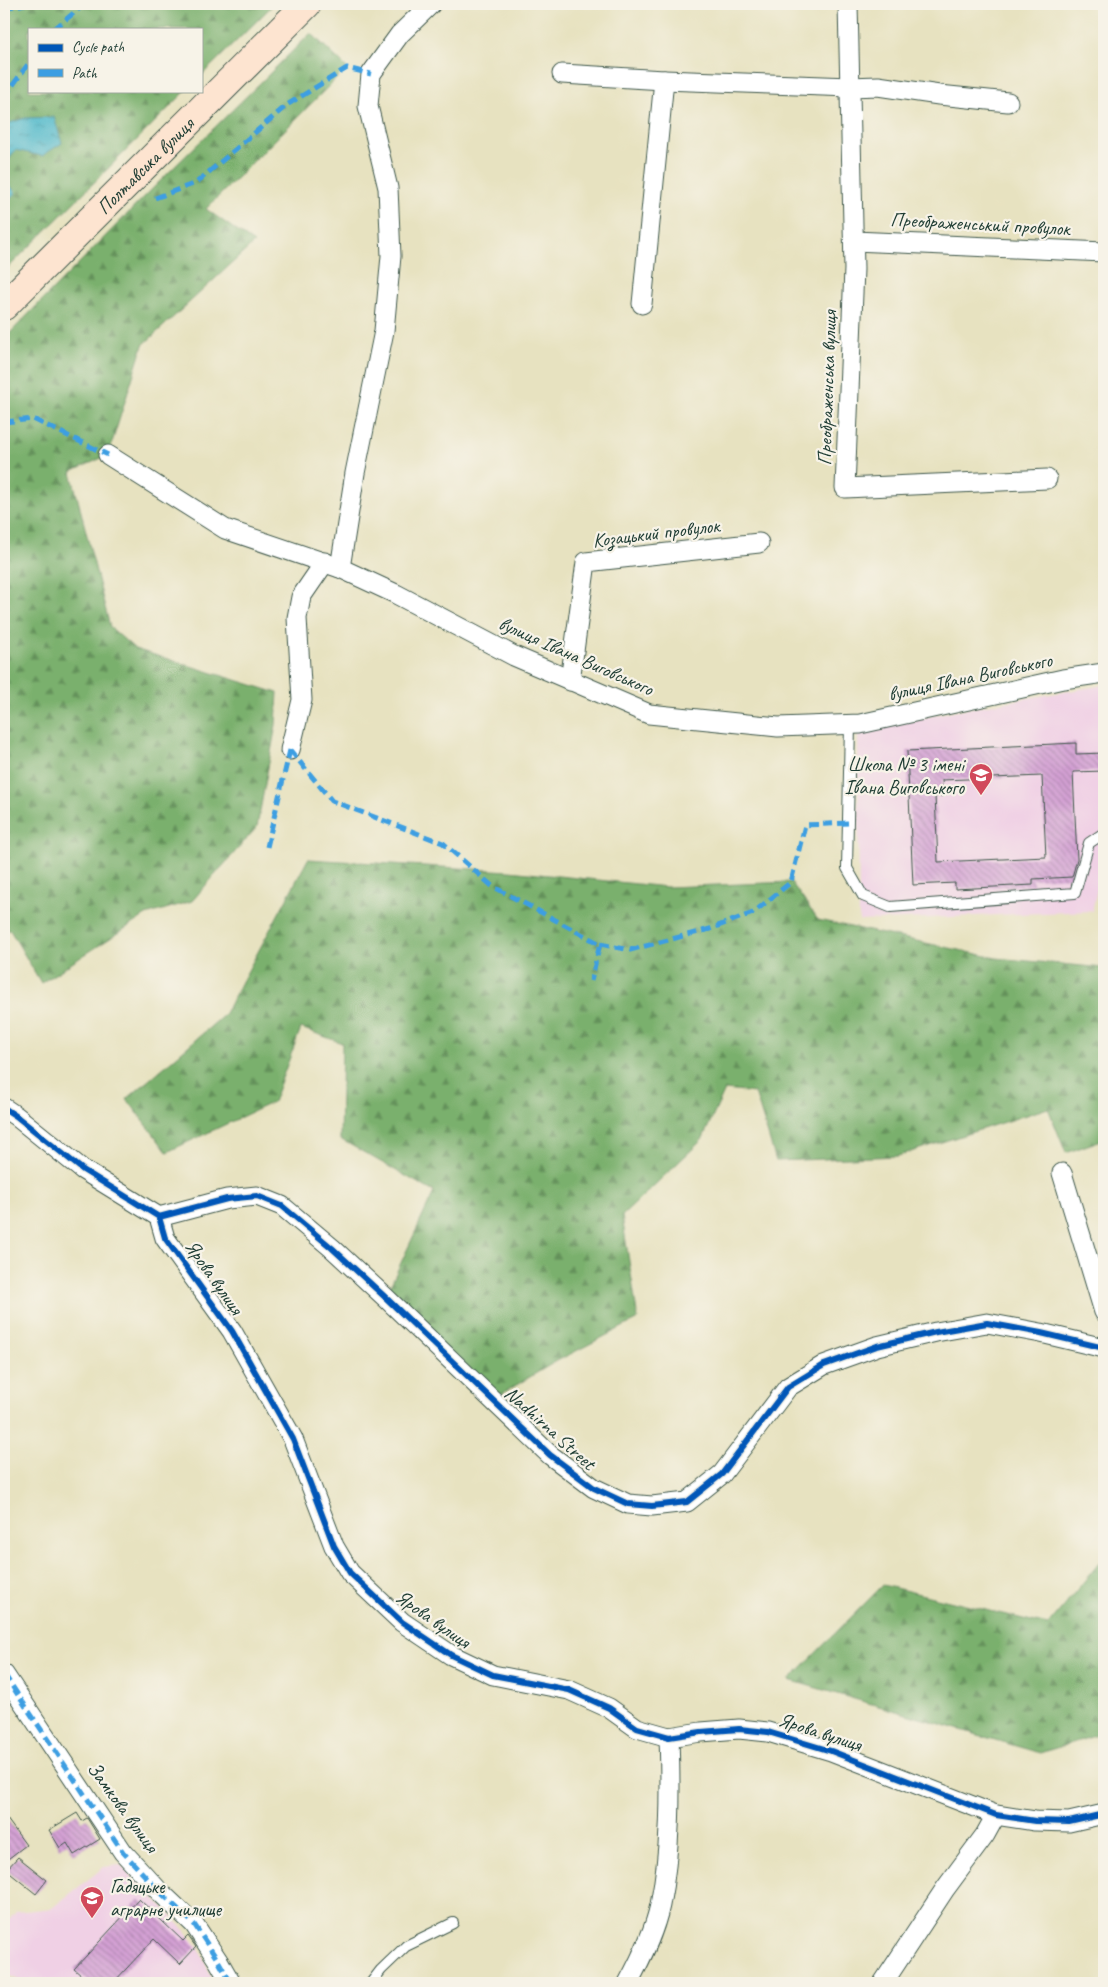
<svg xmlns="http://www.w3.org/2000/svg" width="1108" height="1987" viewBox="0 0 1108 1987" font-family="Caveat,sans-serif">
	<defs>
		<pattern id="forest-firs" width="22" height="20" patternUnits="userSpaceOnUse" patternTransform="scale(1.25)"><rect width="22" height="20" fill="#7ab06d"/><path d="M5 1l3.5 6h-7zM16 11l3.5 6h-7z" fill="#63905a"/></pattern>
		<pattern id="water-ripples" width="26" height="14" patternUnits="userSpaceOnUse" patternTransform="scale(1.25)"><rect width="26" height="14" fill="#4db8ca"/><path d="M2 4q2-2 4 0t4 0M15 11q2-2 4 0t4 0" fill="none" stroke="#3f97a5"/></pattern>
		<pattern id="building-back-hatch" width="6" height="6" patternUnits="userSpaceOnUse" patternTransform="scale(1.25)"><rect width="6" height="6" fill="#d4a0d4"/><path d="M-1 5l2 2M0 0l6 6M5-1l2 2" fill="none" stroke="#ab84ad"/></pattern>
	</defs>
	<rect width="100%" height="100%" fill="#f7f3e8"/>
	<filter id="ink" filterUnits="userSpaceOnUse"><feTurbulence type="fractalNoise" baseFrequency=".02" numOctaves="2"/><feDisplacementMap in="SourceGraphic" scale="10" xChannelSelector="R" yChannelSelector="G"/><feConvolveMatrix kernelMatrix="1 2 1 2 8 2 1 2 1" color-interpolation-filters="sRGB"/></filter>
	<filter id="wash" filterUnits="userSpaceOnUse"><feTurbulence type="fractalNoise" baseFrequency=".0096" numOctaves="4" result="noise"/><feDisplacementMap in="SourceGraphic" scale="20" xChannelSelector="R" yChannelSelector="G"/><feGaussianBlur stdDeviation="1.12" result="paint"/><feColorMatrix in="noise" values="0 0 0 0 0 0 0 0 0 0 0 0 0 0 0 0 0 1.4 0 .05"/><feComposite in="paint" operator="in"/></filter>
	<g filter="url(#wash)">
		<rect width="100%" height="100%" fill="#e7e2c0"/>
		<g fill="#f0d0e5">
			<path d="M1104,685V860L1092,911L859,921L858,733L953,711Z"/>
			<path d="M120,1865L169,1913L198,1946L214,1983H24L4,1972V1925L16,1912L52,1908L104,1867Z"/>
		</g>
		<g fill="url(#forest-firs)" stroke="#4c7650">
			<path d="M4,4H274L201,76V29H29V91H186L4,272Z"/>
			<path d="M311,33L347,68L206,209L254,243L143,345L108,455L71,472L110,627L135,649L278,693L276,725L257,827L192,901L146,915L41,983L10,930H4V339L160,181Z"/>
			<path d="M308,859L509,871L667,887L791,882L818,920L996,958L1104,968V1139L1066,1153L1048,1108L898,1156L776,1161L755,1093L725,1090L702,1140L622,1216L638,1319L555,1362L493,1399L385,1297L434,1192L340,1139L342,1043L301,1028L273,1102L167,1152L127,1099L224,1015Z"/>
			<path d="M1104,1557V1733L1040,1753L789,1680L883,1585L1048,1625Z"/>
		</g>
		<g fill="url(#water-ripples)" stroke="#367a7f">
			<path d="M54,117L62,143L42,156L15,150L4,168V125L25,118Z"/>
			<path d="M4,178L16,193L4,206Z"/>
		</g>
		<g id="blocks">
			<g fill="url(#building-back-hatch)" fill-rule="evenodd">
				<path d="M1076,743V754L1104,753V771L1073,772L1077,859L1072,877L1033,879V885L955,889V883L913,885L907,751ZM1042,776L1046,857L938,862L935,796H943L942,780Z"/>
				<path d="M77,1813L82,1821L87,1818L100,1839L74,1855L67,1843L60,1848L49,1830Z"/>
				<path d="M4,1815L26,1845L4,1862Z"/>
				<path d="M18,1857L47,1880L36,1894L6,1870Z"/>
				<path d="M139,1899L183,1941L188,1936L196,1947L180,1964L154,1939L113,1983H90L74,1969Z"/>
			</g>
		</g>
	</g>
	<g filter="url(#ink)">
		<use href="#blocks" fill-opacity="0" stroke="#3d5649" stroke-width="1"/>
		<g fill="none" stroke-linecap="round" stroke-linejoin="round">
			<g stroke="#3d5649" stroke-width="12">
				<g id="lane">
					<path d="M850,724L847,868L863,896L890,907L1075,893L1089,843L1104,833"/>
					<path d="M371,1983L381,1970L406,1946L453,1923"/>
				</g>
			</g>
			<g stroke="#3d5649" stroke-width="21">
				<g id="street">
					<path d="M848,4L854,269L845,488L1047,479"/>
					<path d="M562,74L664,80L850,87L878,86L939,95L1008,102"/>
					<path d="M854,241L1104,252"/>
					<path d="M642,304L664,80"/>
					<path d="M108,455L225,529L340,568L396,594L514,656L649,714L778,727L860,724L1063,679L1104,673"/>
					<path d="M340,568L355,473L384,331L391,256L388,188L368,106L371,74L400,34L431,4"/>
					<path d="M570,681L586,562L759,543"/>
					<path d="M290,750L302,700L297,618L301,597L325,562"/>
					<path d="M4,1108L16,1116L83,1170L159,1217L165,1238L232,1331L293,1439L334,1546L350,1573L402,1622L451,1655L493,1675L569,1690L609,1708L637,1728L669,1737L701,1732L739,1729L768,1732L831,1751L996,1815L1035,1821L1069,1822L1104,1814"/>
					<path d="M1062,1173L1104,1312"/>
					<path d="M159,1217L227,1199L257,1196L282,1206L332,1248L385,1297L550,1455L594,1488L628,1504L652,1506L687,1502L722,1474L788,1387L824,1365L877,1346L936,1332L987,1323L1041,1333L1104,1348"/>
					<path d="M4,1674L123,1852L159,1891L194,1924L219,1962L231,1983"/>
					<path d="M628,1983C641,1959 654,1933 660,1905C671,1850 671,1793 669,1737"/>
					<path d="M883,1983L945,1889L985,1835L996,1815"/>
				</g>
			</g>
			<g stroke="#3d5649" stroke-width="30">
				<g id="secondary">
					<path id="s1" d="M4,306L307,4"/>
				</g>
			</g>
			<use href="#lane" stroke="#fff" stroke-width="10"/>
			<use href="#street" stroke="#fff" stroke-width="19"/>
			<use href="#secondary" stroke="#fde4d0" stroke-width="28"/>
			<g stroke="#3c9ee2" stroke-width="5" stroke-dasharray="10 5" stroke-linecap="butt">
				<path d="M4,8L25,4"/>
				<path d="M54,29L85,4"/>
				<path d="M4,97L29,63"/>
				<path d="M155,198L196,183L287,105L347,68L371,74"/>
				<path d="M4,266L7,269"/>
				<path d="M4,422L33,419L108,455"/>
				<path d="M290,750L332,801L443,843L492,886L600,944L591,981"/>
				<path d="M267,847L290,750"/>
				<path d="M600,944L630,950L710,929L753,913L791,882L805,825L848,823"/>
				<path d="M4,1674L123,1852L159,1891L194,1924L219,1962L231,1983"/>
			</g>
			<g stroke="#f7f3e8" stroke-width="9">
				<g id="cycleway">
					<path d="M4,1108L16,1116L83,1170L159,1217L165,1238L232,1331L293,1439L334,1546L350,1573L402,1622L451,1655L493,1675L569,1690L609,1708L637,1728L669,1737L701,1732L739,1729L768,1732L831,1751L996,1815L1035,1821L1069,1822L1104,1814"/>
					<path d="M159,1217L227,1199L257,1196L282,1206L332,1248L385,1297L550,1455L594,1488L628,1504L652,1506L687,1502L722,1474L788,1387L824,1365L877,1346L936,1332L987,1323L1041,1333L1104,1348"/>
				</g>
			</g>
			<use href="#cycleway" stroke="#0057b8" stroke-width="6"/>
		</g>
	</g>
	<defs>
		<g id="school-pin" transform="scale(1.25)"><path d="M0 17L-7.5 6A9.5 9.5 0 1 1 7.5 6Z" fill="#d1495b" stroke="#f7f3e8"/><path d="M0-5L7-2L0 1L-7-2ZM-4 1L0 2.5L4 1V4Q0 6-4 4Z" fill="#fff"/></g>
		<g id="university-pin" transform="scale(1.25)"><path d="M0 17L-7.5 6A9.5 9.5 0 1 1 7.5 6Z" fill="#d1495b" stroke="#f7f3e8"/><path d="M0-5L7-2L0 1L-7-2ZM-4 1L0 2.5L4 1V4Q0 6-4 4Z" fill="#fff"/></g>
	</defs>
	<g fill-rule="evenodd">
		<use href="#school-pin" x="981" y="775"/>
		<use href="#university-pin" x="92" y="1898"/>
	</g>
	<g text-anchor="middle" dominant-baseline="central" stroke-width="4.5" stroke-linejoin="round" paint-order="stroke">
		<g font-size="20" fill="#1f3d34" stroke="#f7f3e8">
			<text stroke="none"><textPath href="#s1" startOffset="199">Полтавська вулиця</textPath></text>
			<text transform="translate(980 224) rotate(3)">Преображенський провулок</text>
			<text transform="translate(827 388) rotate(-88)">Преображенська вулиця</text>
			<text transform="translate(656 533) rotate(-7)">Козацький провулок</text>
			<text transform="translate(576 656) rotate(24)">вулиця Івана Виговського</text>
			<text transform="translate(970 677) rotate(-12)">вулиця Івана Виговського</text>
			<text transform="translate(214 1277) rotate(55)">Ярова вулиця</text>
			<text transform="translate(550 1428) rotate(42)">Nadhirna Street</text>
			<text transform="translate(433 1619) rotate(35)">Ярова вулиця</text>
			<text transform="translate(820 1732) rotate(18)">Ярова вулиця</text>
			<text transform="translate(123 1807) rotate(54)">Замкова вулиця</text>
		</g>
		<g font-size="20" fill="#1f3d34" stroke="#f7f3e8" text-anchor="end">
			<text x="964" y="764">Школа № 3 імені<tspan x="964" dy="23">Івана Виговського</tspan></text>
			<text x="110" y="1886" text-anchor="start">Гадяцьке<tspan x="110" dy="23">аграрне училище</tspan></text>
		</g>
	</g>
	<rect width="1108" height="1987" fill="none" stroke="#f7f3e8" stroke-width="20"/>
	<rect x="28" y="28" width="175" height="65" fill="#f7f3e8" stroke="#a1aaa0"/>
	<rect x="38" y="44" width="25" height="8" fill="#0057b8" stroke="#a1aaa0"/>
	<text x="72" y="52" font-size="15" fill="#1f3d34">Cycle path</text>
	<rect x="38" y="69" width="25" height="8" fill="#3c9ee2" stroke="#a1aaa0"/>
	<text x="72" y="78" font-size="15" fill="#1f3d34">Path</text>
</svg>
